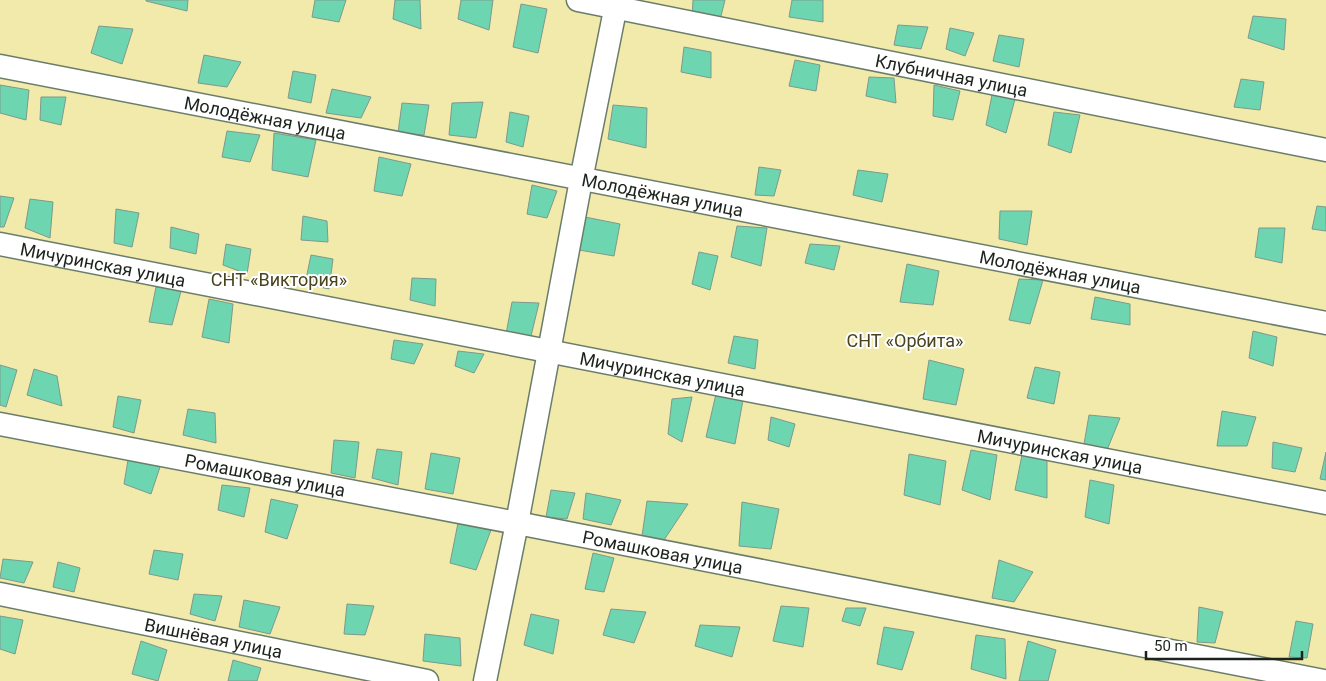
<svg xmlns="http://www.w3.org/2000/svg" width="1326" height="681" viewBox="0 0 1326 681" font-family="Roboto,sans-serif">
	<rect width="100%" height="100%" fill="#f1fef2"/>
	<rect fill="#f2eaaa" x="0" y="0" width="1326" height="681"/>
	<g fill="#6dd6b0" stroke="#7d998d">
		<path d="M146,0H188L187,11L146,1Z"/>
		<path d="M315,0H346L339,22L312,17Z"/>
		<path d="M395,0H420L421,29L393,19Z"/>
		<path d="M461,0H493L489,30L458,19Z"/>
		<path d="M693,0H725L720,20L692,17Z"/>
		<path d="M792,0H823V22L789,17Z"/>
		<path d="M521,4L547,9L538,53L513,47Z"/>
		<path d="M1253,16L1286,19L1284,50L1248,38Z"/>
		<path d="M898,25L928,27L921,49L894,45Z"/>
		<path d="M99,26L133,29L122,64L91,53Z"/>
		<path d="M950,28L974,33L965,56L946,49Z"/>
		<path d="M999,35L1024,39L1019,67L993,61Z"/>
		<path d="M684,47L711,52V78L681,72Z"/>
		<path d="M204,55L241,62L227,87L198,83Z"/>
		<path d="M795,60L820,65L816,91L789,86Z"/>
		<path d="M293,71L316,75L311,103L288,98Z"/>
		<path d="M869,77L894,78L896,103L866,96Z"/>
		<path d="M1241,79L1264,82L1260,110L1234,107Z"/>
		<path d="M0,85L29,90L26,120L0,113Z"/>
		<path d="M934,85L960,91L953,120L933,116Z"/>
		<path d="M332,89L371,97L361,118L326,113Z"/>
		<path d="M992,95L1015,99L1006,133L986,125Z"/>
		<path d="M41,97H66L61,125L40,120Z"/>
		<path d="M483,102L476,138L449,135L452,103Z"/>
		<path d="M402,103L429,105L424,135L398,133Z"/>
		<path d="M613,105L647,108L646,148L608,139Z"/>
		<path d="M510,112L529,116L523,147L506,142Z"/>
		<path d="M1054,112L1080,115L1071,153L1048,145Z"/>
		<path d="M227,131L260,135L250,162L222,157Z"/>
		<path d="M274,133L316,140L308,177L272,170Z"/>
		<path d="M379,157L411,164L402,196L374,191Z"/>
		<path d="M759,167L781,170L774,196L755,195Z"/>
		<path d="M858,170L888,174L882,202L853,195Z"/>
		<path d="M532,185L557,191L547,218L527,214Z"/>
		<path d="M0,196L14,198L4,227H0Z"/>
		<path d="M30,199L53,202L50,238L25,228Z"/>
		<path d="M1317,206L1326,207V231L1312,229Z"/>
		<path d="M116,209L139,213L132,247L114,243Z"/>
		<path d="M1000,211H1032L1027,245L999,239Z"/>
		<path d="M303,216L327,221L328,242L301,240Z"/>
		<path d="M585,217L620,224L614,256L579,250Z"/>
		<path d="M737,226L767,228L761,266L731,257Z"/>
		<path d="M171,227L199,234L196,254L170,248Z"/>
		<path d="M1259,228H1285L1282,263L1255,257Z"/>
		<path d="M226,244L251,249L247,274L223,265Z"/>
		<path d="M810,244L840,246L834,270L805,263Z"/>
		<path d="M699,252L718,256L710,290L692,284Z"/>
		<path d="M311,255L333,259L329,289L305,284Z"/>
		<path d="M907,264L939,271L933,305L900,302Z"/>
		<path d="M412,278L436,279L435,306L410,300Z"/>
		<path d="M1019,279L1043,280L1030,324L1009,320Z"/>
		<path d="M156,287L181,291L172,325L149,322Z"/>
		<path d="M1095,297L1130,304V325L1091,319Z"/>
		<path d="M209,299L233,304L229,343L202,337Z"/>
		<path d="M512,302L539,303L531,336L506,334Z"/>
		<path d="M1253,331L1277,337L1273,366L1249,358Z"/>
		<path d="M734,336L758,340L755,369L728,363Z"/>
		<path d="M394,340L423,344L414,364L391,359Z"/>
		<path d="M458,351L484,354L474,373L455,366Z"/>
		<path d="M929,360L964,369L956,405L923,399Z"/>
		<path d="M0,365L17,370L6,407L0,405Z"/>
		<path d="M1035,367L1060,372L1054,404L1027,398Z"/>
		<path d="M34,369L57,376L62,406L27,395Z"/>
		<path d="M716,394L743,400L735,444L706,437Z"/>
		<path d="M118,396L141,400L134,433L113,427Z"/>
		<path d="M692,397L682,442L668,434L672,399Z"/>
		<path d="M188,409L215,413L216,443L183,435Z"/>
		<path d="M1222,411L1256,417L1247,446H1217Z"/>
		<path d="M1089,415L1120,418L1107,450L1084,444Z"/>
		<path d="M771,417L795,424L789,447L768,440Z"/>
		<path d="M334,440L359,442L355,478L331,473Z"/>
		<path d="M1273,442L1302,448L1295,472L1272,468Z"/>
		<path d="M377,449L402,452L398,485L372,478Z"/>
		<path d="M971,450L997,455L990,500L962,490Z"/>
		<path d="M1326,452V480L1320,479Z"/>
		<path d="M431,453L460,458L453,494L425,489Z"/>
		<path d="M129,454L162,461L151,494L124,484Z"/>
		<path d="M909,454L946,461L940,505L904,495Z"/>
		<path d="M1022,455L1047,460V498L1015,490Z"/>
		<path d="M1090,480L1114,485L1109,524L1085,517Z"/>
		<path d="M222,485L250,488L244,517L218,510Z"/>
		<path d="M551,490L575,493L567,519L546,517Z"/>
		<path d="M586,493L621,500L611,525L583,519Z"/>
		<path d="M271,499L298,505L287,539L265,532Z"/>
		<path d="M647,501L688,504L664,540L642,536Z"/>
		<path d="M742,502L779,509L771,549L739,546Z"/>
		<path d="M458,523L491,530L476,570L450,563Z"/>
		<path d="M154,550L183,554L178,580L149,574Z"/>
		<path d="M593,553L614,558L604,592L585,589Z"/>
		<path d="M3,559L33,562L24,583L0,578Z"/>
		<path d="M999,560L1033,572L1014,602L992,598Z"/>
		<path d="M58,562L80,568L74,592L53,587Z"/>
		<path d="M194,594L222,596L215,621L190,614Z"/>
		<path d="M244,600L280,607L270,634L239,627Z"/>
		<path d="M347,604L374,606L365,635L344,634Z"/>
		<path d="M781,606L809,608L803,647L773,641Z"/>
		<path d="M1199,607L1223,612L1215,643L1197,642Z"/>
		<path d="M846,608H866L860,626L842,621Z"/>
		<path d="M611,609L646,612L634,643L603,635Z"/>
		<path d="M531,614L559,620L553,654L524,645Z"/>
		<path d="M0,616L23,620L15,654L0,649Z"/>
		<path d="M1296,621L1313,624L1307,658L1289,657Z"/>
		<path d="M700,625L740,627L732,657L695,646Z"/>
		<path d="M884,627L914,632L902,670L877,664Z"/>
		<path d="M425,634L460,638L461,666L423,661Z"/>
		<path d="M976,635L1005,639L1006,679L971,669Z"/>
		<path d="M141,641L167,650L158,681L132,674Z"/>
		<path d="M1028,641L1056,650L1048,681H1019Z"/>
		<path d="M233,660L261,668L257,681H228Z"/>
	</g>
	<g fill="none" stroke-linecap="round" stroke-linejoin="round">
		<g stroke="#6a7d6b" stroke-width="25">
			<g id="minor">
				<path id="s1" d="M578,0L1326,150"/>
				<path id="s2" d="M0,66L1326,323"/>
				<path id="s3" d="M0,244L1326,503"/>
				<path id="s4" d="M0,424L517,523L1324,681"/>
				<path id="s5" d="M0,594L427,681"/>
				<path d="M485,681L517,523L581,180L617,0"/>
			</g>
		</g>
		<use href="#minor" stroke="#fff" stroke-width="22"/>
	</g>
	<g text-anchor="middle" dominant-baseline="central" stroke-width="4" stroke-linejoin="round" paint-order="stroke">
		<g font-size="18" fill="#1c231c" stroke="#fff">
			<text stroke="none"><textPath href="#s1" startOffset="381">Клубничная улица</textPath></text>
			<text stroke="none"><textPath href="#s2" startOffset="270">Молодёжная улица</textPath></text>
			<text stroke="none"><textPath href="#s2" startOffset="675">Молодёжная улица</textPath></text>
			<text stroke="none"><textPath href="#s3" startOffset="105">Мичуринская улица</textPath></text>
			<text stroke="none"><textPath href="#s2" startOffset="1080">Молодёжная улица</textPath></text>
			<text stroke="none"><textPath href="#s3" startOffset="675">Мичуринская улица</textPath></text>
			<text stroke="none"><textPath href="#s3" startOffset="1080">Мичуринская улица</textPath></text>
			<text stroke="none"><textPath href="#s4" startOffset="270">Ромашковая улица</textPath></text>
			<text stroke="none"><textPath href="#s4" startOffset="675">Ромашковая улица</textPath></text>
			<text stroke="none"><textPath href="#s5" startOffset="218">Вишнёвая улица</textPath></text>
		</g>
		<g font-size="18" fill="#49441e" stroke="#fff">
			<text x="279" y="279">СНТ «Виктория»</text>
			<text x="905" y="340">СНТ «Орбита»</text>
		</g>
	</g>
	<path d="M1146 651v8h156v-8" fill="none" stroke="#1c231c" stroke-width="2.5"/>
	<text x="1154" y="651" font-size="15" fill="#1c231c" stroke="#ffffff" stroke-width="4" paint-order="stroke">50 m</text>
</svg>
